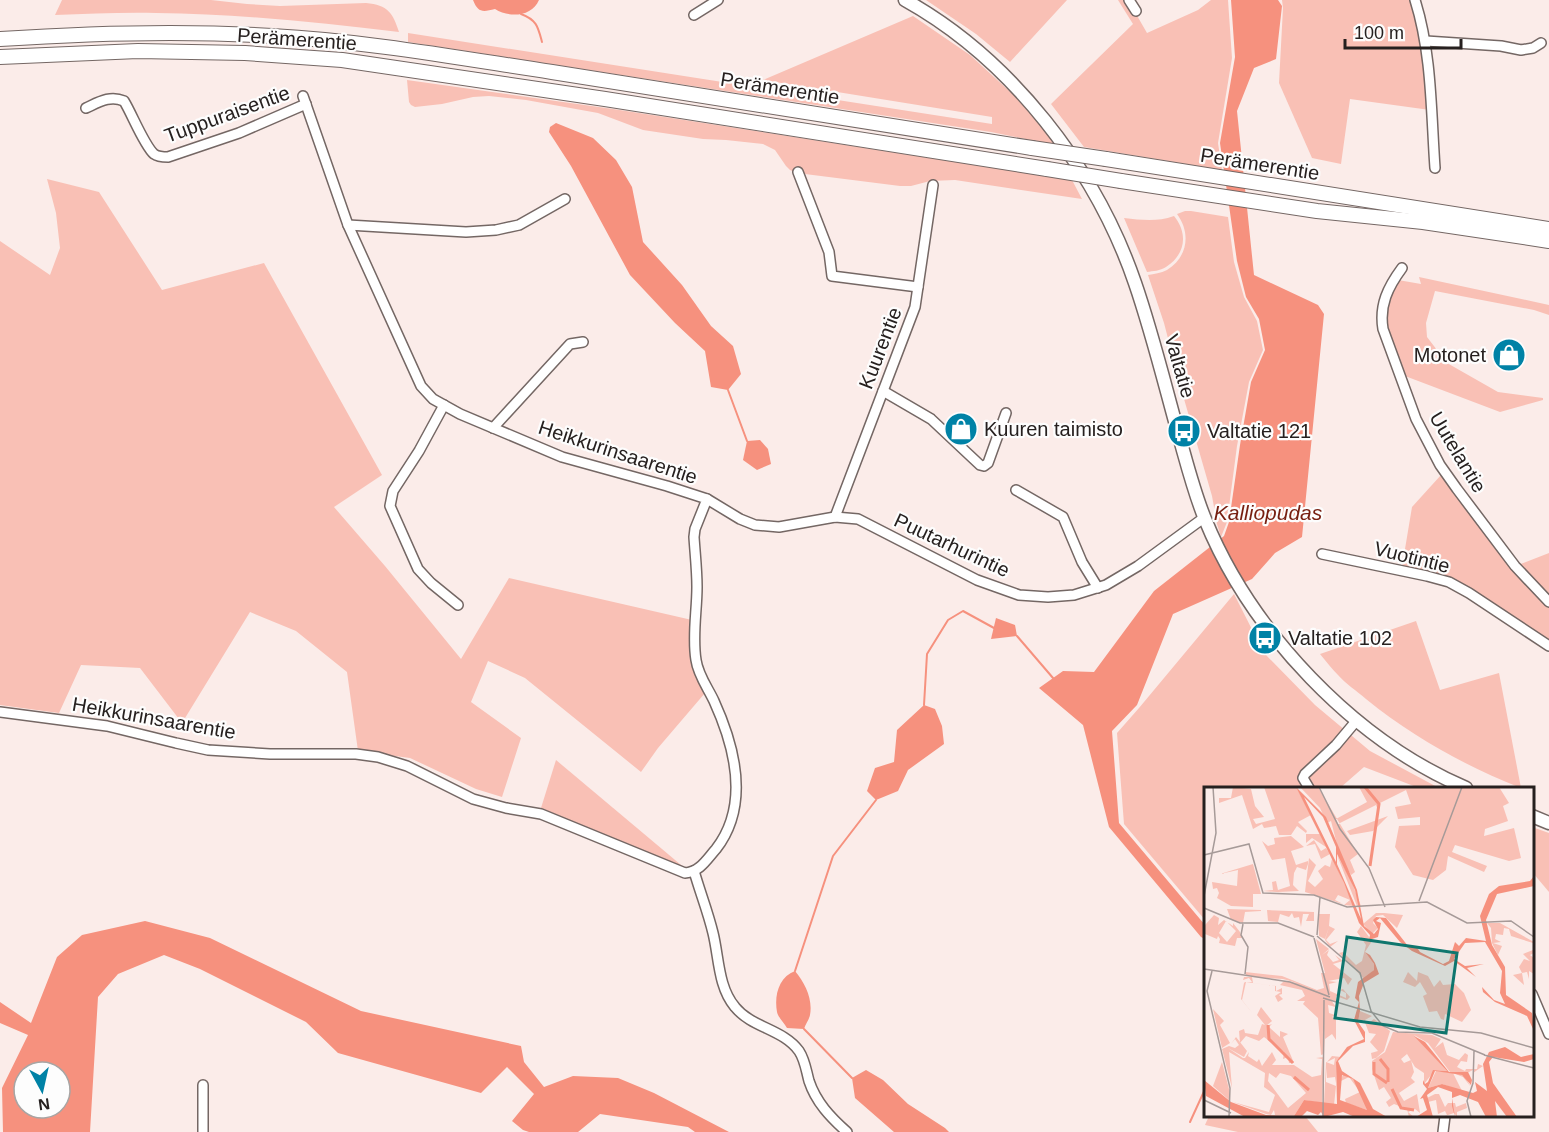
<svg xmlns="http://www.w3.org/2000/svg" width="1549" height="1132" viewBox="0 0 1549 1132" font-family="Helvetica,sans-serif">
	<rect width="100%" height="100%" fill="#fbece9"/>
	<g fill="#f9c0b5">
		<path d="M62,0H211L247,4L280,6L366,3C388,5 393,13 399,32C318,22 238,14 156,13C123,12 89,14 55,15Z"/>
		<path d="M926,0H1067L1010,62L976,34Z"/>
		<path d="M1118,0H1128L1147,33L1198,10L1211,0H1228L1232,58L1218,143L1222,170L1084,147L1051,104L1133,24Z"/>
		<path d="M1282,0H1412L1418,19L1430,110L1350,99L1341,164L1312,158L1279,83L1283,8Z"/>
		<path d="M913,16L970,55L1029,109L1055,145L991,132L408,42V33L992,124V117L763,80Z"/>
		<path d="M407,80L613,109L1072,180L1082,199L955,180L930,181L911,186H900L797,173L790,170L786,166L775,150L763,144L726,140L703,139L643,130L598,113L526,100L489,96L473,97L442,104L415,107L411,105L409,102Z"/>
		<path d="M47,179L99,192L162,290L264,263L382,475L334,507L385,566L461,659L509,578L692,620L691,660L705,693L658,748L641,772L525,678L488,661L471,702L521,738L502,797L476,789L410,758L358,751L347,672L296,631L250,612L182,723L140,668L81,665L59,713L0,705V241L50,275L60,248L56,213Z"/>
		<path d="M1185,211H1191L1228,217L1234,262L1244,297L1257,321L1263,350L1249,382L1237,446L1227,522L1221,537L1217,524L1212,496L1182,392L1164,323L1148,275C1154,274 1161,273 1167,270C1188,257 1191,233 1177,214Z"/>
		<path d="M1174,216C1188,233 1186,254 1166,267C1160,271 1153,271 1147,272L1124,218C1142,220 1157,222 1174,216Z"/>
		<path d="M1419,277L1549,305V315L1534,310L1435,291L1426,323L1427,337L1447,363L1498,392L1543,398V400L1500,412L1405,376C1392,341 1376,316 1398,280L1421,284Z"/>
		<path d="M1441,475L1512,569L1549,606V643L1469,589L1402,567L1412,507Z"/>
		<path d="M1549,553V596L1518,565Z"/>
		<path d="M1234,594L1264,653L1315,705L1370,751L1439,788H1419L1364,767L1340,788H1206L1205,920L1124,824L1117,733L1139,708Z"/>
		<path d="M1416,621L1440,690L1499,673L1521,788C1465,766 1413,737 1366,699C1357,691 1346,684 1338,675C1332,669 1326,661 1320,654Z"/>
		<path d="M556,760L687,870L541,808Z"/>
		<path d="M1532,827L1549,833V892L1533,873Z"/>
		<path d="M1209,1116H1305L1318,1132H1238L1205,1125Z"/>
	</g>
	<g fill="#f6917e" fill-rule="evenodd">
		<path d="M473,0H539C532,17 509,18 495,9C483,12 478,13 473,0Z"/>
		<path d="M1231,0H1278L1282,6L1276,59L1254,68L1237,111L1254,275L1318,305L1324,314L1302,537L1275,553L1252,579L1173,614L1137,705L1112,731L1119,823L1205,925V939L1201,937L1109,827L1083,725L1039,688L1063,671L1094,672L1154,591L1224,536L1229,522L1240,445L1251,382L1265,350L1259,319L1246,297L1237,261L1220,143L1235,57Z"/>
		<path d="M556,123L593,138L616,160L632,187L643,242L682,285L711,326L733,346L741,374L728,390L711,387L705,351L675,323L630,275L571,166L549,132L550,127Z"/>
		<path d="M760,440L768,449L771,464L757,470L743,460L747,441Z"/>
		<path d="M996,618L1015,625L1017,636L991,639Z"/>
		<path d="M924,705L935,709L942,726L944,744L908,770L898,791L876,800L867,791L875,768L894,762L897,730Z"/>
		<path d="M145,921L210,938L361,1011L521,1046L524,1062L544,1087L573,1076L618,1078L654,1093L729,1132H695L688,1127L600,1114L578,1132H529L523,1130L512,1121L534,1094L507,1067L481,1093L338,1053L306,1022L200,969L164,955L118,974L98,997L90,1132H3L2,1088L28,1035L0,1023V1002L31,1023L57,957L82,935ZM24,1072H60V1108H24Z"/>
		<path d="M795,971C805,983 813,999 810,1015C809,1020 805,1025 804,1029L787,1028C784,1023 778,1017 777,1012C774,995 779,977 795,971Z"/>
		<path d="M866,1070L883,1080L908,1104L945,1128L949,1132H894L855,1098L852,1078Z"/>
	</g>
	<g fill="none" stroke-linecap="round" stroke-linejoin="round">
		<g stroke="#f6917e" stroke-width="2">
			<path d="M521,14C537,20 538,27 542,42"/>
			<path d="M728,390L747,441"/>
			<path d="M1017,636L1053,678"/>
			<path d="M924,705L927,654L948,620L963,611L994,628"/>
			<path d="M795,971L833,856L876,800"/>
			<path d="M804,1029L852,1078"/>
			<path d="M1190,1122L1206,1087"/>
		</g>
		<g stroke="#746764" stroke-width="12">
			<g id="minor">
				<path d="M1129,0L1136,11"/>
				<path d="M1415,0C1432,54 1431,112 1435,168"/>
				<path d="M694,15L718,0"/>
				<path d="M1426,41L1501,46L1521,50L1533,48L1541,43"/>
				<path d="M86,108C99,102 110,95 124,101C132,114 144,145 154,154C158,157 163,157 168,157L239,133L306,104"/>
				<path d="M798,172L829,252L832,276L918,287"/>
				<path d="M348,225L466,232L496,230L519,225L565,199"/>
				<path d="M1402,268C1388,287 1379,305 1383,329L1416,419L1440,465L1457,489L1515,566L1549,602"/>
				<path d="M883,391L931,419L980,465L984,466L988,463L1006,413"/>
				<path d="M444,405L419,451L393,491L390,506L418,569L431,583L458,605"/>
				<path d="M493,428L570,344L583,342"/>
				<path d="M1016,490L1063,517L1082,562L1098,588"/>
				<path d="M707,499L740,519L755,525L779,527L835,517L858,519L977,580L1019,595L1048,597L1074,595L1106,585L1138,566L1205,517"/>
				<path d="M835,517L915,307L933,185"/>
				<path d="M1322,554L1427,576L1449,582L1469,593L1549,646"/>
				<path d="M0,712L107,726L176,743L208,750L270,754H356L378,757L407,766L473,799L506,808L541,814L685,873C700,872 707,859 716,849C750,805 735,747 714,701C708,688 698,675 696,660C692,636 697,611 697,587C697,570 695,553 694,537L695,529L707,499L667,486L562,457L460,414L433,399L421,386L348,225L303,96"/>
				<path d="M1309,788L1303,778L1305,774L1336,745L1357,720"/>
				<path d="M694,871C700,892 708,912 713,933C719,957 718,987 735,1007C752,1028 783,1029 799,1051C805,1060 806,1070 809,1081C816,1102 830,1117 847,1132"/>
				<path d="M1532,994L1549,1034"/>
				<path d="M203,1132V1085"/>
				<path d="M1443,1132L1445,1116"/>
			</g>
		</g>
		<g stroke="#746764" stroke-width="15">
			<g id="major">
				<path d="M905,0C1011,59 1096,169 1135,283C1153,335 1166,390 1181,443C1188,468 1195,495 1205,519C1251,632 1354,740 1466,788"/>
				<path d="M1532,816L1549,823"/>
			</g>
		</g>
		<g stroke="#746764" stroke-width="16">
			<g id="highway">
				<path d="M0,39C91,33 181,30 272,36C366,41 459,58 552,72C712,96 872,122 1032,148"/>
				<path d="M0,57L138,51L245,53L342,60L605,99L1047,169"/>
				<path d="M1106,159L1549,229"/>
				<path d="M1121,181L1317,211L1423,222L1549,241"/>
			</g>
		</g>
		<use href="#minor" stroke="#fff" stroke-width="9"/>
		<use href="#major" stroke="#fff" stroke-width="12"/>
		<use href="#highway" stroke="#fff" stroke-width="14"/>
		<g stroke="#746764" stroke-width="16" stroke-linecap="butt">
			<g id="highway-bridge">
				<path d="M1032,148L1106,159"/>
				<path d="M1047,169L1121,181"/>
			</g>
		</g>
		<use href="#highway-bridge" stroke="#fff" stroke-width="14"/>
	</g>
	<defs>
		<g id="shop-disc" transform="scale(1.725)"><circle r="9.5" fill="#0082a6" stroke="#fdfdfd"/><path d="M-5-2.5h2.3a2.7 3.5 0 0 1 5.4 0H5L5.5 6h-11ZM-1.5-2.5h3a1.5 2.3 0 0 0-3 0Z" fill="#fff"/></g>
		<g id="bus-disc" transform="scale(1.725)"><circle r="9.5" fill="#0082a6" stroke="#fdfdfd"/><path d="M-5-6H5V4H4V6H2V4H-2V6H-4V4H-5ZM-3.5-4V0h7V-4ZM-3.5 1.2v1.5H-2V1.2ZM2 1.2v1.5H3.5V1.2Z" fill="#fff"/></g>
	</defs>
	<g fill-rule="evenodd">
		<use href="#shop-disc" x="1509" y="355"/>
		<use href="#shop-disc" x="961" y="429"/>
		<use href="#bus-disc" x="1184" y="431"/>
		<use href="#bus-disc" x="1265" y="638"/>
	</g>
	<g text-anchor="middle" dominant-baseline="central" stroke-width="4.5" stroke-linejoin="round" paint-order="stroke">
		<g font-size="20" fill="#26201f" stroke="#fdfdfd">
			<text transform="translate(297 39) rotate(4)">Perämerentie</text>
			<text transform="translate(780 88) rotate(9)">Perämerentie</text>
			<text transform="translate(227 114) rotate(-20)">Tuppuraisentie</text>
			<text transform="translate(1260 164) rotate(9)">Perämerentie</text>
			<text transform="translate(880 348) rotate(-69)">Kuurentie</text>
			<text transform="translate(1180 366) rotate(74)">Valtatie</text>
			<text transform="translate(618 452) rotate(18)">Heikkurinsaarentie</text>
			<text transform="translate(1458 452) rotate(59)">Uutelantie</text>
			<text transform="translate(952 545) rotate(25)">Puutarhurintie</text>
			<text transform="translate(1412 557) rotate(14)">Vuotintie</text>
			<text transform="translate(154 718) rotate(10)">Heikkurinsaarentie</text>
		</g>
		<g font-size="20" fill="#26201f" stroke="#fdfdfd" text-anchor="start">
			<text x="1486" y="355" text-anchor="end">Motonet</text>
			<text x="984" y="429">Kuuren taimisto</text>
			<text x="1207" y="431">Valtatie 121</text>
			<text x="1288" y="638">Valtatie 102</text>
		</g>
		<g font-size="21" font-style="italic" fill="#771f11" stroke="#fdfdfd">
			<text x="1268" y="512">Kalliopudas</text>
		</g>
	</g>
	<g transform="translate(1204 787)">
		<rect width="330" height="330" fill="#fbece9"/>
		<path d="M29,0L47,2L51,19L60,30L49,32L52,37L71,32L60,0H92L107,28L94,35L103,44L102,46L93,39L87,48H75L72,39L60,41L58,37L49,42L38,8L15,16V11H27ZM96,0H114L154,67L146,73L151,85L147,88L136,69L127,34L123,36L116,21ZM155,0H295L305,16L299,19L304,34L281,42L280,49L310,41L317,71L305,74L251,58L248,65L283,79L280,85L244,69L242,83L229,93L209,88L191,60L195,39L216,38V30L194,32L191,20L207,17L202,3L176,16L174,23L172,18L134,37L132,32L163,15ZM184,29L169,44L146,48L143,44ZM102,47H117L125,64L140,96L149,117L150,119L140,118L146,113L134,108L131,113L139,117L101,105L105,71L112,78L104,94L111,100L119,92L114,84L121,78L126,80L128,72L126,67L117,72L111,57L102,59L110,53L117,64L122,61L126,67L122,60L108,51L102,56ZM87,49L100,60L87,64L92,78L104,74V77L102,83L93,80L90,86L89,98L95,104L74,105L98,107L59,104L69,103L68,95L72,94L74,103L86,99L81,71L68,73L58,54L64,59L71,57L70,51ZM133,68L146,91L157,119H153ZM49,77L57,107H49V120L27,119L13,111L15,106L13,101L9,102L8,95L33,99L34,83L16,87ZM23,122L57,123V124L41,125L39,136L27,133ZM63,123L110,125V134H102L105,127H99L97,140L95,130L90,131L88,126L85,130L76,127L74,135L64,134ZM172,126H180L199,128L193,141L179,128L172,129L169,136L174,141L168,147L159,137ZM114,127H126L125,139L131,142L122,153L126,157L134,154L126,160L121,153L125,140L121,152L115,149ZM10,128L15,131L14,138L20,133L29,139V136L36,145L38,151H33L31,159L15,156L16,152L14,149L13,152L1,147L0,150L1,138ZM22,134L32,144L23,155L15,146ZM283,136H296L330,155V166L326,168L330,171V187L325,184V192L323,185L318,186L320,198L309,188L318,186L315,180L320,172L326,174L319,167L329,163V156L307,149L305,142L300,141L299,148L292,147L291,152L297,155L289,156L298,159L294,168L288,156L287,141ZM157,139L168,154L161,165L170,177V183L160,192L135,166L139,165L152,178L158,174L162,158L153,145ZM112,152L125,162L118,168L125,163L123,168L129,175L135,173L131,168L139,174L129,177L148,192L144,198L140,191L124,194L133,195L125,197L126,204L142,211V206L136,203L139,202L146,210L143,213L132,209V214L127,213L132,220L124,218L125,226L131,228L128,230L132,232V253L128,247L121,252V241L120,267L117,268L114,231L99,217L101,214H93L101,209L98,203L76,198L80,194L93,196L79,192L48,190L49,196L72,199V204L78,201V207L75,208L79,212L74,215L71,209L77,205L71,204V199L42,195L38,213L49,227L37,212L40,196L41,195H48L45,191L39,193L40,190H53L42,188L41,185L78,189L113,203L120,201L117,186H121ZM204,185L213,194L214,185L224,189L230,200L236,193L239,198L251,197L260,206L267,223L258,235L241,227L240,233L237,232L233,224L225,225L219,209L223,207L216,195L211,200L199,195ZM57,220L68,234L62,239L68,237L65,240L76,250V244L84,247L79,250L90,276H85L84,270L79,272L80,265L60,250L55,254L42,249L36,256L35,244L40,242L41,246L54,248L58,237L61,238L53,228ZM9,222L20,234L16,238L26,256L18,261ZM156,224L168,229L161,233L163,237L170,232L186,244L180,264L172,271L168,272L167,266L174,264L166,255L172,247L165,246L160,233L154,235ZM189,245L228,248L237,252L231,261L239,255L243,268L255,273L261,266L264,268L263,275L257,274L253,280L261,284L262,282H273L274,277L279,279L269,286V283L261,287L246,285L224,256L210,248L243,284L231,283L220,297V286L211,280L200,262L203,267L197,272L200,276L207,273L210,285L207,291L211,295L195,306L200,314L213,307L216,326L211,322L204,325L210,330H205L203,322L190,317L185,320L182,315L187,311L180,300L175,303L168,282V274L181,265ZM32,250L43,264L40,270L24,261L39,271H41L45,265L44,269L53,275L55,272L58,279L68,265L72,273L68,278H90L108,290L117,288L118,272L112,271L120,270L118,316L100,313L90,329L71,328L70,323L67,328L62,327L29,315L65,325L71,308L60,300L61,286L25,265L28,301L18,262L25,259L31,261L35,258L31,252L27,257ZM65,286L72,291L76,286L87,289L102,306L84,321L64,294ZM128,269L137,270L132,275V296L131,290L123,291L122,281V295L132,299L130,318L120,317L122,275L130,278L131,271L123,275ZM18,275L25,302L26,314L9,299ZM232,284L256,287L261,290L267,300L259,290L249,286L258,304L238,297L224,301ZM139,288L142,287L149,292L162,315L163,323L142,316L141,312L156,305L145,290L135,295ZM231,307H235L241,320L244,316H251L252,320L262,316L263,321L253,325V330L250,326L238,330L243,328L241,324L234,327L232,313L224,315L223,311Z" fill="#f9c0b5" fill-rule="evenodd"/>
		<path d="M92,0L122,30L153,103L160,139L170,147L174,142L169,133L172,130L182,131L204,159H212L216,165L239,177L245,174L251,155L255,159L262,151L282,154L276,129L285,107L295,99L326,94L330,89V99L293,107L282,133L288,158L301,180L302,208L328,226L330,244L323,229L291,215L279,205L278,200L290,213L301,217L296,206L298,184L281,155L261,156L250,172L261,179L280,177L263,181L272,190L250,174L241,179L208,164L196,155L176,131L172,134L177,136L174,150L165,153L166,148L155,136L140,96ZM100,10L119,30L132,60V75ZM133,67L151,103L157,132L133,77ZM161,165L166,168L171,176L175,187L160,196L155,209L156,224L154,235L161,245V255L149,259L134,274L138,284L156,296L169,322L183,330H151L139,325L120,330L117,325L114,328L103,324L97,330H41L2,309L0,293L27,315L62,328L90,329L100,313L133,317L132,275L143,260L160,252L150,233L155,215L151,211L154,195L170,183V177ZM138,288L149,292L163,323L136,313ZM210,249L221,255L245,285H264L268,293L267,298L258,288L231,284L224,301L238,297L269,306L273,304L271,295L283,304L279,277L285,265L301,260L317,270L330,267V272L320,275L289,270L285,275L289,296L313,330H303L291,314L293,330H282L274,315L256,308L248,311L251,330L248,319V305L234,300L223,308L229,330H212L223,323L219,311L216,312L223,302L219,297V293L221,297L224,295L229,283L243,284Z" fill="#f6917e" fill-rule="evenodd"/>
		<path fill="none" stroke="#f6917e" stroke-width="3" d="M161,0L175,17L166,79M64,238L65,252L89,276M176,272L184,282V295M170,275V287L183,296M90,290L105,303M188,302L197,321L210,323"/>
		<path fill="none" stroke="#a69a98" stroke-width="1.5" d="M115,0L136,42L165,81L181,120M0,68L45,57L59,106L110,108L143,120L223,115L263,136L307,134L330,150M0,109L12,46L9,0M215,114L258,0M0,121L36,136H74L110,150M39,137L37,148L44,160L41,187M113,148L116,110M113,149L156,186L167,224L179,239L194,245L228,246L281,268M110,151L125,208M0,182L86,195L126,210M8,184L3,204L26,301L25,330M119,211L216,240L277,246L330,261M280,268L330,281M0,313L27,326M119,330L120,213M267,330L263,314L269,296L270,264"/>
		<path fill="#0f766e" fill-opacity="0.15" stroke="#0f766e" stroke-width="3" d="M143,150L253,166L242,246L131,231Z"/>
		<rect width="330" height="330" fill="none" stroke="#26201f" stroke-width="3"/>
	</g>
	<g transform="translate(42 1090) rotate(172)"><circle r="28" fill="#fdfdfd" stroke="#a7a5a4" stroke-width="1.5"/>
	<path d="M0-4.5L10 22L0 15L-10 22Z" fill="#0082a6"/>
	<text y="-9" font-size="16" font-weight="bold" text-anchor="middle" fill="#26201f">N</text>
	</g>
	<path d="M1345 39v9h116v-9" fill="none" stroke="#26201f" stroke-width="3"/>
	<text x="1354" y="39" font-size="18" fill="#26201f" stroke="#fdfdfd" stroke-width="4.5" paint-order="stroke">100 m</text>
</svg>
